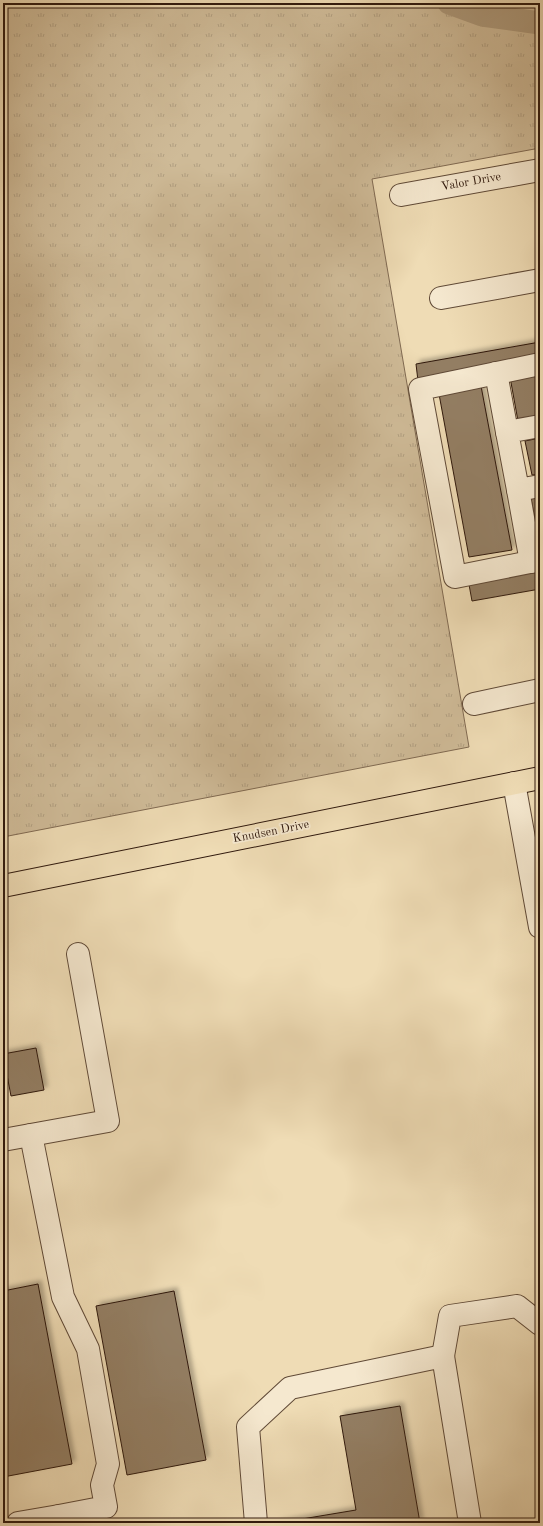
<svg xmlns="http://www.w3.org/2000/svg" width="543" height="1526" viewBox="0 0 543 1526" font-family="'Old Standard TT',serif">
	<defs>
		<pattern id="grass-tufts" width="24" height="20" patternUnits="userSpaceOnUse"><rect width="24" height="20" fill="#cfbb98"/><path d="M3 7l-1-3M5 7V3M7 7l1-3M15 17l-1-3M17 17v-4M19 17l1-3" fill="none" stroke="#b2a082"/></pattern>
		<filter id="shadow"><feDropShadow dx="3.5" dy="-3.5" stdDeviation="2" flood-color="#0004"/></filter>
	</defs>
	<rect width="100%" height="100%" fill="#efdcb5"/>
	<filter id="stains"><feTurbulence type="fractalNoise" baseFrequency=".005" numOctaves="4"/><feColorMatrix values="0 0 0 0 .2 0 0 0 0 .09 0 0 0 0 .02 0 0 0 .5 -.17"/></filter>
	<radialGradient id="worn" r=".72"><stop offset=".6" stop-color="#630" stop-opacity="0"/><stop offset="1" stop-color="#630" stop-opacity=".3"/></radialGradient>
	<path fill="url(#grass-tufts)" stroke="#806a52" d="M3,3H540V148L372,179L469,747L3,837Z"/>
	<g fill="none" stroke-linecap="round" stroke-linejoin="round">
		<path stroke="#ae9a7c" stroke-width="23" d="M449,3L482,15L540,23"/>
	</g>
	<g fill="#937e64" stroke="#30190d" filter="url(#shadow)">
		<path d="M540,342V360L418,381L416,364Z"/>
		<path d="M540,371V417L518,421L510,377Z"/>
		<path d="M481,386L512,550L469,557L439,394Z"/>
		<path d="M540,438V474L532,475L525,441Z"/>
		<path d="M540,491V548L530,493Z"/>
		<path d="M540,566V589L472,601L468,579Z"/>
		<path d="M36,1048L44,1090L11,1096L3,1054Z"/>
		<path d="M38,1284L72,1464L3,1477V1291Z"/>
		<path d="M174,1291L206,1460L127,1475L96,1306Z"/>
		<path d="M400,1406L420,1523H278L356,1510L340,1416Z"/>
	</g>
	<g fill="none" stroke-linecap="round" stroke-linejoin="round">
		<g stroke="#604a37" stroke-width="24">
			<g id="minor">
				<path d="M401,195L540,170"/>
				<path d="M441,298L540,280"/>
				<path d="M540,364L420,389L455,577L540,560"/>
				<path d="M496,373L507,432"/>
				<path d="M540,426L507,432L518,490L540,486"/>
				<path d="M518,490L531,562"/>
				<path d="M474,704L540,690"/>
				<path d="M514,783L540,927"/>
				<path d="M31,1135L63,1297L88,1349L108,1464L102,1485L106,1507L59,1516"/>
				<path d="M3,1140L108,1121L78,954"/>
				<path d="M443,1356L450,1316L517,1306L540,1324"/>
				<path d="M18,1523L59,1516L60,1523"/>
				<path d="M256,1523L248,1427L290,1388L443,1356L470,1523"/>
			</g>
		</g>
		<g stroke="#30190d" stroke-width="24">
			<path id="major" d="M3,886L540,778"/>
		</g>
		<use href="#minor" stroke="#f5e8cf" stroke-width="22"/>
		<use href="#major" stroke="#efdcb5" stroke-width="22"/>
	</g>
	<g text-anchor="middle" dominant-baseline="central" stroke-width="3.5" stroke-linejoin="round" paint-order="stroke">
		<g font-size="12" fill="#30190d" stroke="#f5e8cf">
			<text transform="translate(471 182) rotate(-10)">Valor Drive</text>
			<text transform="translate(271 832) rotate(-11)">Knudsen Drive</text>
		</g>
	</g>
	<rect width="543" height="1526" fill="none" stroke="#efdcb5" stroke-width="16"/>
	<rect x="4" y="4" width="535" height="1518" fill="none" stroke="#30190d" stroke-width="2"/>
	<rect x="8" y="8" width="527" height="1510" fill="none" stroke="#30190d"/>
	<rect width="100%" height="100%" filter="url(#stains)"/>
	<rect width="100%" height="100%" fill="url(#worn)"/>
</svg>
